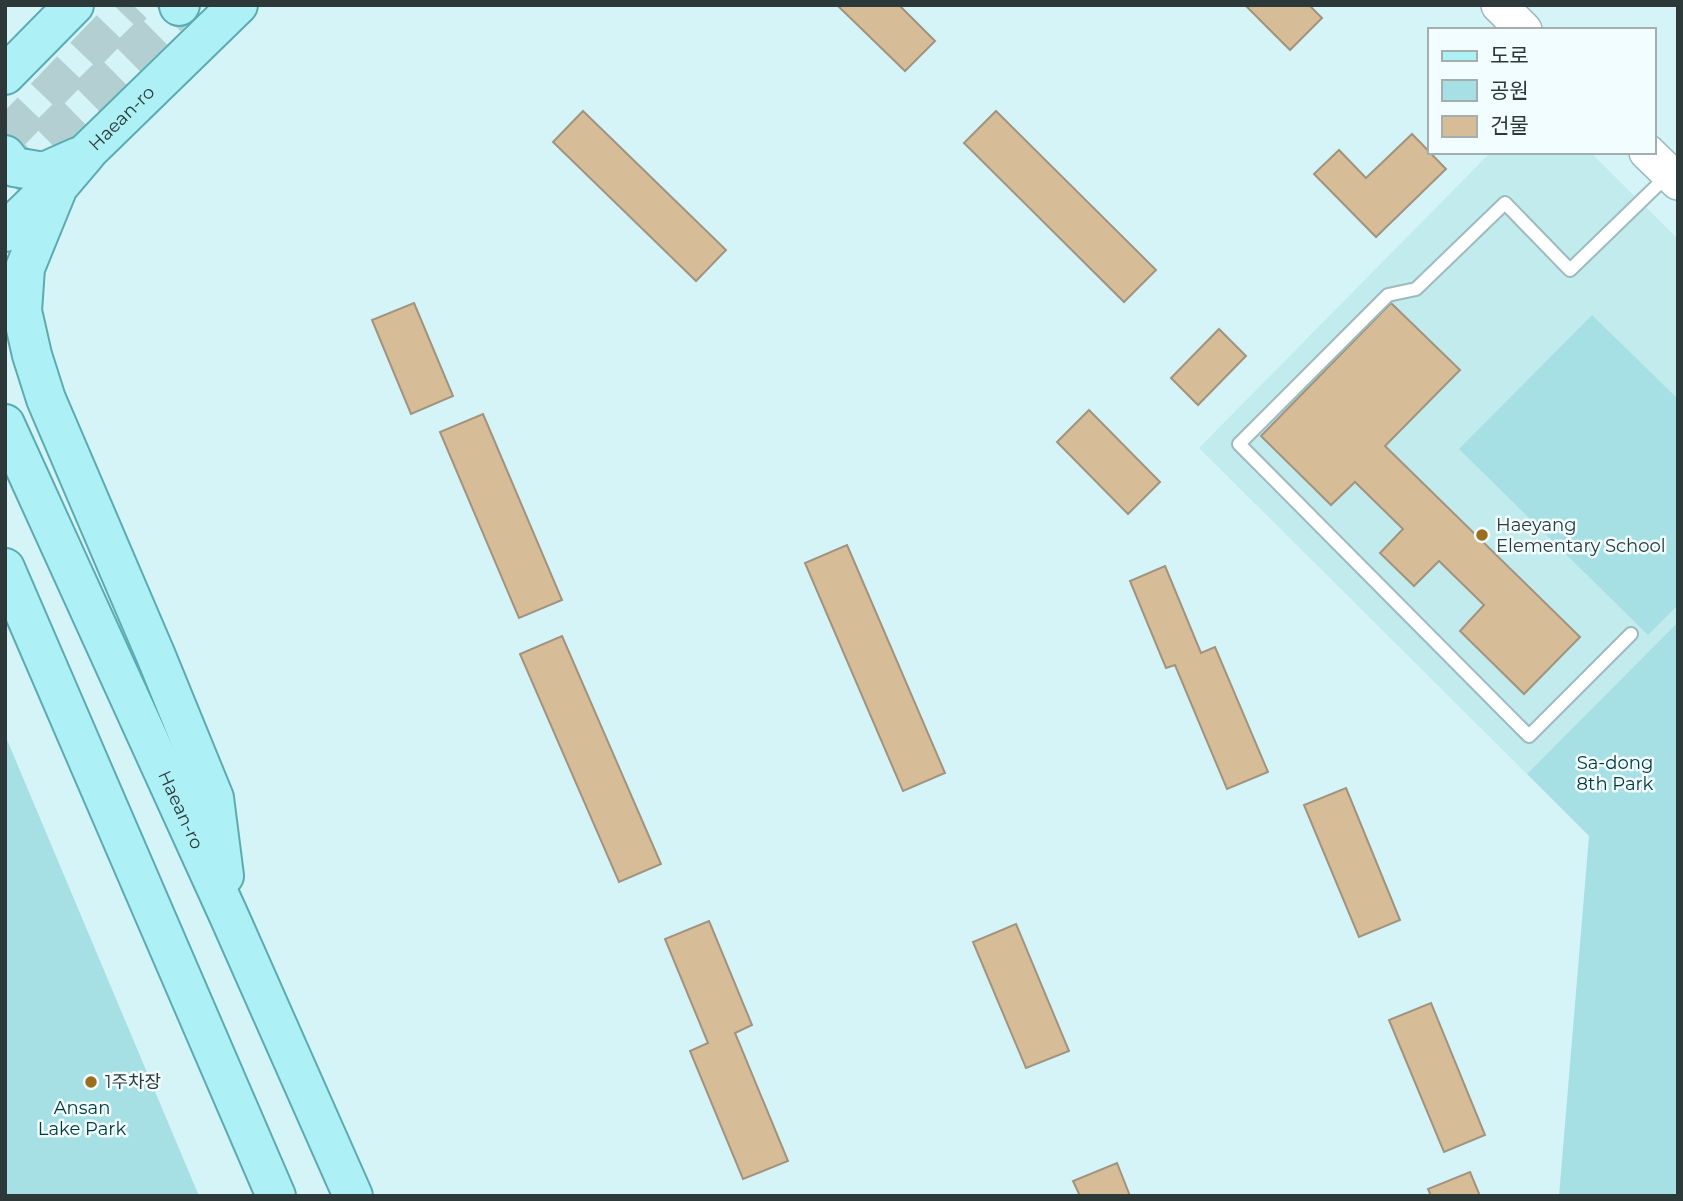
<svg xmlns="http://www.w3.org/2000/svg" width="1683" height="1201" viewBox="0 0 1683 1201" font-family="Montserrat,'Noto Sans KR',sans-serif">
	<rect width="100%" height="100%" fill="#d5f4f7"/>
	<path fill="#c2ebee" d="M1491,152H1590L1678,239V622L1527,774L1199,448Z"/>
	<g fill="#a7e0e4">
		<path d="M1592,315L1678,399V605L1648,635L1459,449Z"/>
		<path d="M1678,622V1196H1559L1589,836L1527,774Z"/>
		<path d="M5,735L199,1196H5Z"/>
	</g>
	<g fill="#d7bd97" stroke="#a1937f" stroke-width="2">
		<path d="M837,5H899L935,41L905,71Z"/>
		<path d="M1245,5H1309L1322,18L1290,50Z"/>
		<path d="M583,111L726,250L696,281L553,142Z"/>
		<path d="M996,111L1156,270L1124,302L964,143Z"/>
		<path d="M1412,134L1446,169L1376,237L1314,174L1339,150L1366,178Z"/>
		<path d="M414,303L453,396L411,414L372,320Z"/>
		<path d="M1391,303L1460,370L1385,446L1580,637L1524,694L1460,631L1484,605L1439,561L1414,586L1380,553L1403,529L1355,482L1331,505L1261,436Z"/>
		<path d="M1219,329L1246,356L1198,405L1171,378Z"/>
		<path d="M1089,410L1160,482L1128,514L1057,442Z"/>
		<path d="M483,414L562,600L519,618L440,432Z"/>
		<path d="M847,545L945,773L903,791L805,563Z"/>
		<path d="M1165,566L1201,653L1215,647L1268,772L1227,789L1175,665L1166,668L1130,581Z"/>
		<path d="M562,636L661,864L619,882L520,654Z"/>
		<path d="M1346,788L1400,920L1359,937L1304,805Z"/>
		<path d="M709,921L752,1025L735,1033L788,1161L743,1179L690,1051L708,1043L665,939Z"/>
		<path d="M1016,924L1069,1051L1026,1068L973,942Z"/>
		<path d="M1431,1003L1485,1135L1444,1152L1389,1020Z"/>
		<path d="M1117,1163L1130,1196H1080L1073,1181Z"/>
		<path d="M1470,1172L1480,1196H1431L1428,1189Z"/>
	</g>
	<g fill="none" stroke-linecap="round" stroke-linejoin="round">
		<g stroke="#b3cfd1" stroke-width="38" stroke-dasharray="38 19" stroke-linecap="butt">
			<path d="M5,138L133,5"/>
			<path d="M5,178L179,6"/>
		</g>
		<g stroke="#9dbabc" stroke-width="16">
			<path id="lane" d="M1631,634L1529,736L1239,444L1388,295L1416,289L1505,203L1570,270L1669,174"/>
		</g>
		<g stroke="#9dbabc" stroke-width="38">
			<g id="secondary">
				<path d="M1499,5L1524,30"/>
				<path d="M1647,152L1678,182"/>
			</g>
		</g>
		<g stroke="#5cabb1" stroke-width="42">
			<g id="primary">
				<path d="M179,6L180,5"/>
				<path d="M5,75L74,5"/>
				<path d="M86,154L58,187L25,268L22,311L32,355L46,399L156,656L214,798L224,876"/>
				<path d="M5,155L14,167L44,172L78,157"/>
				<path id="s1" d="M5,232L238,5"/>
				<path id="s2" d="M5,424L229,916L353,1196"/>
				<path d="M5,568L276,1196"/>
			</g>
		</g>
		<use href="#lane" stroke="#fff" stroke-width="12"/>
		<use href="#secondary" stroke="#fff" stroke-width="35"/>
		<use href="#primary" stroke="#adf1f7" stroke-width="38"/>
	</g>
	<g fill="#9c6e1f" stroke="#f1fdfe" stroke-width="2.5">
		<circle cx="1482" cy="535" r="7"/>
		<circle cx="91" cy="1082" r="7"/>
	</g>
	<g text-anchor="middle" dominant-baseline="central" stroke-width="5" stroke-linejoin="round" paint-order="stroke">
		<g font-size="18" fill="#2d3939" stroke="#f1fdfe">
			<text stroke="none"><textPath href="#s1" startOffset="163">Haean-ro</textPath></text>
			<text stroke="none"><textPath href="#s2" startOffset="424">Haean-ro</textPath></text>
		</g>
		<g font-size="18" fill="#2d3939" stroke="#f1fdfe" text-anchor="start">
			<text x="1496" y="525">Haeyang<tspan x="1496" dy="21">Elementary School</tspan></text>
			<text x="105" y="1082">1주차장</text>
		</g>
		<g font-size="18" fill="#00373b" stroke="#f1fdfe">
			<text x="1615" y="763">Sa-dong<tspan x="1615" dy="21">8th Park</tspan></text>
			<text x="82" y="1108">Ansan<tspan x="82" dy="21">Lake Park</tspan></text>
		</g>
	</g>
	<rect width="1683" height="1201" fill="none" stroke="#2d3939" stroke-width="14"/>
	<rect x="1428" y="28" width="228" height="126" fill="#f1fdfe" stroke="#a3afaf" stroke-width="2"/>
	<rect x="1442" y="51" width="35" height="10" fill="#adf1f7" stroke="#a3afaf" stroke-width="2"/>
	<text x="1490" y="63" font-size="21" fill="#2d3939">도로</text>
	<rect x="1442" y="80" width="35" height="21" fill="#a7e0e4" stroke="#a3afaf" stroke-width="2"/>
	<text x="1490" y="98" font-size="21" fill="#2d3939">공원</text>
	<rect x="1442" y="116" width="35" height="21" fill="#d7bd97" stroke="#a3afaf" stroke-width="2"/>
	<text x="1490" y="133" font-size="21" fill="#2d3939">건물</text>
</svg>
